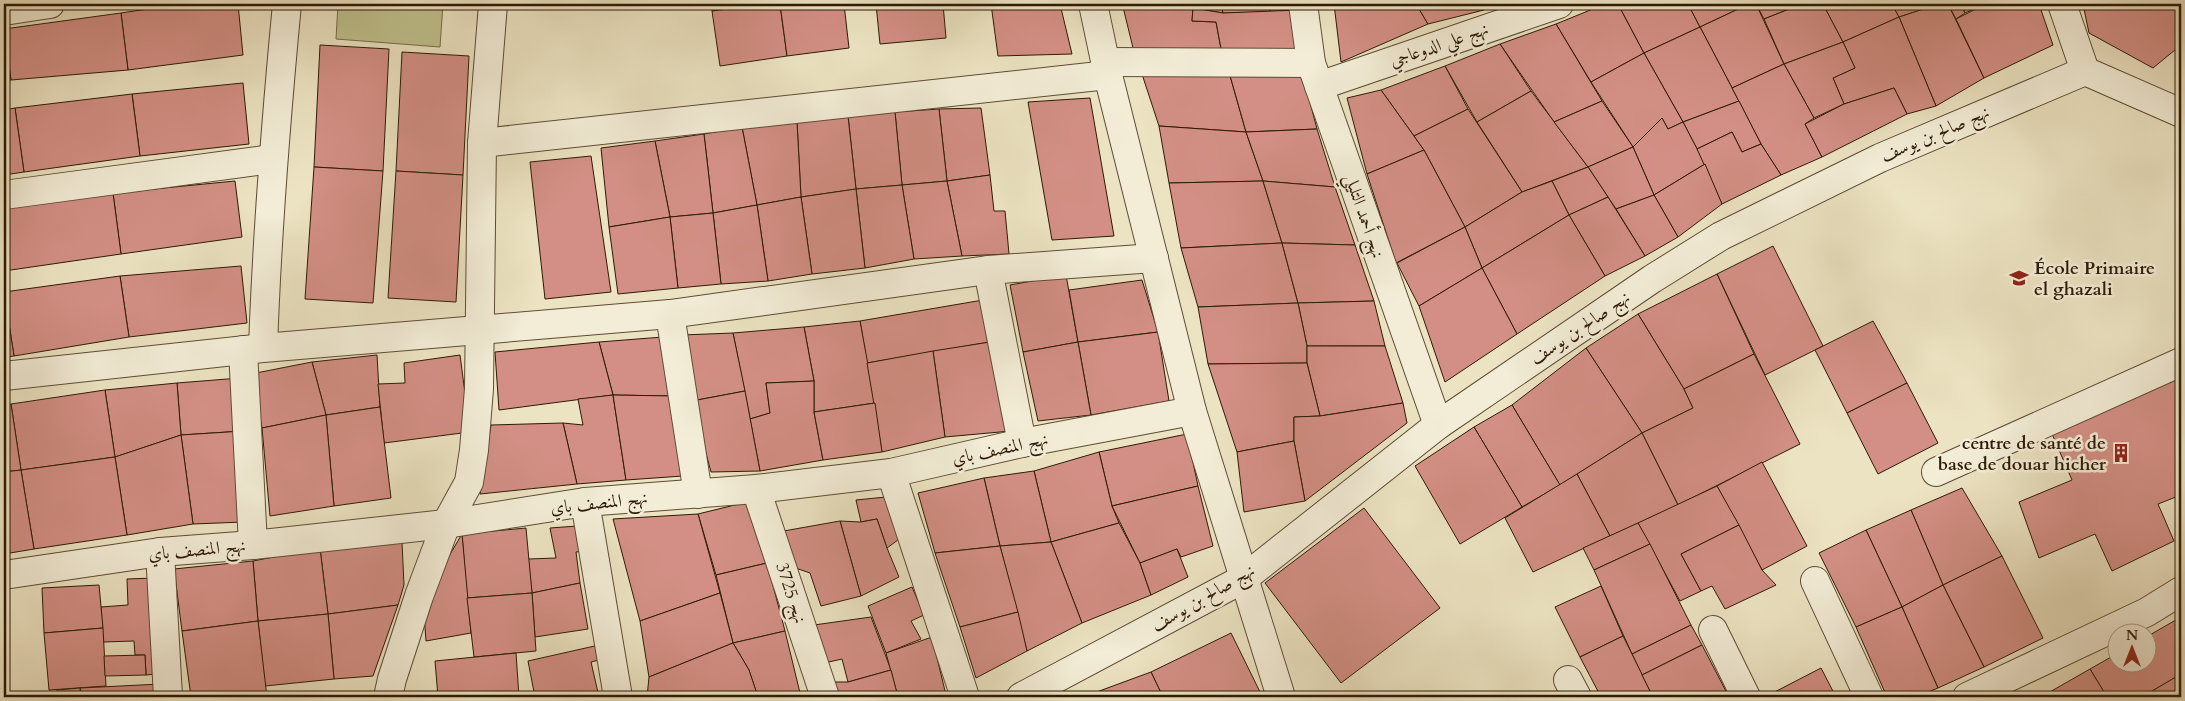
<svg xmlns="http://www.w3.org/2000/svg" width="2185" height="701" viewBox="0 0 2185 701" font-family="Cardo,Amiri,serif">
	<rect width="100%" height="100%" fill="#ece3c2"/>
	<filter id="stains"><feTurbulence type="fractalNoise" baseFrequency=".004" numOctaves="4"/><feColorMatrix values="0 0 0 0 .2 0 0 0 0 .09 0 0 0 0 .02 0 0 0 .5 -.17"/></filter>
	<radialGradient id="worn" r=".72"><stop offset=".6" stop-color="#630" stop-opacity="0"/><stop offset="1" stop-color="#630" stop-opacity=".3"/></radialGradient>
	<path fill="#bfc18e" stroke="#766e4a" d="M338,4H443L440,47L336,39Z"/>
	<g fill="#d38f85" stroke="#2d1a05">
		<path d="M181,4H238L243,55L128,70L121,13Z"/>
		<path d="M712,4H767L712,11Z"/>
		<path d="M767,4H780L787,56L720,66L712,11Z"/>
		<path d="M780,4H844L849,48L787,56Z"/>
		<path d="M876,4H943L946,38L880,44Z"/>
		<path d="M991,4H1060L1072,54L998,56Z"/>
		<path d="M1150,4H1192L1193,8L1151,6Z"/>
		<path d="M1192,4H1221L1223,13L1193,8Z"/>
		<path d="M1221,4H1271L1270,12L1223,13Z"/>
		<path d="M1271,4H1297L1298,10L1270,12Z"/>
		<path d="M1334,4H1416L1428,24L1341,62Z"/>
		<path d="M1416,4H1481L1484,10L1428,24Z"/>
		<path d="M1605,4H1618L1644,53L1591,82L1556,24Z"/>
		<path d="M1618,4H1688L1700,27L1644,53Z"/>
		<path d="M1688,4H1749L1700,27Z"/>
		<path d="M1749,4H1756L1784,64L1732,88L1700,27Z"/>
		<path d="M1756,4H1802L1764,19Z"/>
		<path d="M1802,4H1823L1843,42L1784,64L1764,19Z"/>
		<path d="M1823,4H1892L1899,17L1843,42Z"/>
		<path d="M1892,4H1939L1899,17Z"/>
		<path d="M1939,4H1948L1984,78L1936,106L1899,17Z"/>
		<path d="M1948,4H1961L1965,13L1956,19Z"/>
		<path d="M1961,4H1986L1965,13Z"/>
		<path d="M1986,4H2039L2053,45L1984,78L1956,19Z"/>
		<path d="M2083,4H2181V45L2153,68L2089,33Z"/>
		<path d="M1151,6L1193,8L1192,21L1216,22L1222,54L1134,52L1123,7Z"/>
		<path d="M1193,8L1223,13L1298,10L1294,52L1222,54L1216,22L1192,21Z"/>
		<path d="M121,13L128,70L11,80L4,29Z"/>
		<path d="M1899,17L1936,106L1907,114L1894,88L1844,104L1833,78L1855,68L1843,42Z"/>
		<path d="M1556,24L1602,101L1554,122L1500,44Z"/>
		<path d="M1700,27L1739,101L1683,122L1644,53Z"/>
		<path d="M4,34L11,80L4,81Z"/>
		<path d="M1843,42L1855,68L1833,78L1844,104L1814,118L1784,64Z"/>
		<path d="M1500,44L1531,91L1477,122L1445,66Z"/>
		<path d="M320,45L389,49L383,171L314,167Z"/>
		<path d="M402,52L469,56L463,175L396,171Z"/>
		<path d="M1644,53L1683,122L1668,129L1662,118L1633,147L1591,82Z"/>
		<path d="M1784,64L1814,118L1805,124L1822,157L1781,175L1761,144L1732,88Z"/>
		<path d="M1445,66L1468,109L1414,136L1381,90Z"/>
		<path d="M1140,68L1229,72L1246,132L1159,126Z"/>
		<path d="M1229,72H1302L1317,129L1246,132Z"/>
		<path d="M243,83L249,144L140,156L132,94Z"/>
		<path d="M1894,88L1907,114L1822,157L1805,124L1844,104Z"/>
		<path d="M1381,90L1424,150L1367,174L1347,98Z"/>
		<path d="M1531,91L1588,167L1522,192L1477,122Z"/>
		<path d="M132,94L140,156L24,172L15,108Z"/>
		<path d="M1090,98L1114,236L1052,240L1028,102Z"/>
		<path d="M1602,101L1633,147L1588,167L1554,122Z"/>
		<path d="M1739,101L1761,144L1742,152L1732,132L1697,149L1683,122Z"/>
		<path d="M15,108L24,172L4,175V110Z"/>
		<path d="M981,108L990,175L947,181L939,109Z"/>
		<path d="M939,109L947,181L902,185L895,112Z"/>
		<path d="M1468,109L1522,192L1465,227L1424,150L1414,136Z"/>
		<path d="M895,112L902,185L856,189L848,116Z"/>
		<path d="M848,116L856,189L801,197L797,122Z"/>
		<path d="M1662,118L1668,129L1683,122L1705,164L1654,195L1633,147Z"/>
		<path d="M797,122L801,197L757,205L742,127Z"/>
		<path d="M1159,126L1246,132L1263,181L1169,183Z"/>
		<path d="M742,127L757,205L713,213L704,134Z"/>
		<path d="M1317,129L1335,187L1263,181L1246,132Z"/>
		<path d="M1732,132L1742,152L1761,144L1781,175L1722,204L1697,149Z"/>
		<path d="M704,134L713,213L670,217L655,141Z"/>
		<path d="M655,141L670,217L609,227L601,148Z"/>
		<path d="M1633,147L1654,195L1616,209L1588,167Z"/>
		<path d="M1424,150L1465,227L1396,263L1367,174Z"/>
		<path d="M591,156L611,292L545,299L530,162Z"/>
		<path d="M1705,164L1722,204L1678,237L1654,195Z"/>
		<path d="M314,167L383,171L373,303L305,299Z"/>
		<path d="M1588,167L1608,197L1569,215L1552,181Z"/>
		<path d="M396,171L463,175L456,302L388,298Z"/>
		<path d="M990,175L994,211H1005L1009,254L962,256L947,181Z"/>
		<path d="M235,181L242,237L121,254L113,193Z"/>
		<path d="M947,181L962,256L914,259L902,185Z"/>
		<path d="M1263,181L1282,243L1181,248L1169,183Z"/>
		<path d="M1263,181L1335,187L1355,245L1282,243Z"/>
		<path d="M1552,181L1569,215L1482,268L1465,227L1522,192Z"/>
		<path d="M902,185L914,259L865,268L856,189Z"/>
		<path d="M856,189L865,268L812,274L801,197Z"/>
		<path d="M113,193L121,254L4,271V205Z"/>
		<path d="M1654,195L1678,237L1645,256L1616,209Z"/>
		<path d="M801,197L812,274L768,281L757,205Z"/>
		<path d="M1608,197L1645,256L1605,276L1569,215Z"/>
		<path d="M757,205L768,281L721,284L713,213Z"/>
		<path d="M713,213L721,284L678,288L670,217Z"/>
		<path d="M1569,215L1605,276L1517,334L1482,268Z"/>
		<path d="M670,217L678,288L618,294L609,227Z"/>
		<path d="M1465,227L1482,268L1419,306L1397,263Z"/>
		<path d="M1282,243L1298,303L1198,307L1181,248Z"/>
		<path d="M1282,243L1355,245L1374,301L1298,303Z"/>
		<path d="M1773,246L1823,346L1765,375L1717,274Z"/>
		<path d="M241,266L247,323L129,337L120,276Z"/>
		<path d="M1482,268L1517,334L1445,382L1419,306Z"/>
		<path d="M1717,274L1754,354L1684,389L1638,314Z"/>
		<path d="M1066,275L1078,342L1023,352L1010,285Z"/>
		<path d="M120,276L129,337L14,356L4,292Z"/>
		<path d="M1142,280L1158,332L1078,342L1069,290Z"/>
		<path d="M4,292L14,356L4,357Z"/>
		<path d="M983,300L990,342L867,363L860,321Z"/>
		<path d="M1374,301L1385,346H1307L1298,303Z"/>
		<path d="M1298,303L1307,346V363L1208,364L1198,307Z"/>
		<path d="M1638,314L1684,389L1693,408L1642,433L1586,348Z"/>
		<path d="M860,321L875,403L814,412V381L804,327Z"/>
		<path d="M1873,321L1907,383L1847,413L1815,350Z"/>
		<path d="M804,327L814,381L766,383L770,413L750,419L733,333Z"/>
		<path d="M1158,332L1169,401L1091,415L1078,342Z"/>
		<path d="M733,333L745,391L692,401L682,335Z"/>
		<path d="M663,337L673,396L613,395L599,342Z"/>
		<path d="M599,342L613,395L499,410L495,352Z"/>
		<path d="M990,342L1011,431L945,437L933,351Z"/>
		<path d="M1078,342L1091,415L1038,421L1023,352Z"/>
		<path d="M1307,346H1385L1403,403L1320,416L1307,363Z"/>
		<path d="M1586,348L1642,433L1560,485L1512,405Z"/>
		<path d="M933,351L945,437L882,452L867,363Z"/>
		<path d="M1754,354L1800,444L1678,505L1642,433L1693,408L1684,389Z"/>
		<path d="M377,355L380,407L326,415L312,362Z"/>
		<path d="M460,355L470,432L384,443L378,384L405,383L404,363Z"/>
		<path d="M312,362L326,415L262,428L251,374Z"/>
		<path d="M1307,363L1320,416L1294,417V441L1237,452L1208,364Z"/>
		<path d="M240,378L243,431L181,435L177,383Z"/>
		<path d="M2177,378L2181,388V495L2158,504L2174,541L2112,571L2095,534L2039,558L2019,502L2072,480L2049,427Z"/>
		<path d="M814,381V412L823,460L760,471L750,419L770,413L766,383Z"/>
		<path d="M177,383L181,435L115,457L105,390Z"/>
		<path d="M1907,383L1938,443L1878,474L1847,413Z"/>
		<path d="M105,390L115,457L21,470L11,404Z"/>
		<path d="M745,391L760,471L711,472L692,401Z"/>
		<path d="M613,395L626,480L577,484L563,423L583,425L578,399Z"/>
		<path d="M613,395L673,396L683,476L626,480Z"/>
		<path d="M875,403L882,452L823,460L814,412Z"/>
		<path d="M1403,403L1407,423L1305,501L1294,441V417L1320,416Z"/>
		<path d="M11,404L21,470L4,472V405Z"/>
		<path d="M1512,405L1560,485L1522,507L1474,427Z"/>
		<path d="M380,407L391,498L334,506L326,415Z"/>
		<path d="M326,415L334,506L270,516L262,428Z"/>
		<path d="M563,423L577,484L480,494L491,425Z"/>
		<path d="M1474,427L1522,507L1460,544L1415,466Z"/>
		<path d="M243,431L244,522L193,524L181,435Z"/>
		<path d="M1642,433L1678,505L1610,536L1577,474Z"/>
		<path d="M1187,434L1198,486L1112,506L1099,452Z"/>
		<path d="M181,435L193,524L127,535L115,457Z"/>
		<path d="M1294,441L1305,501L1244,512L1237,452Z"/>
		<path d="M1099,452L1112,506L1119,523L1051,542L1034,471Z"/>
		<path d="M115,457L127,535L34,549L21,470Z"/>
		<path d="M1762,462L1807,546L1762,570L1717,486Z"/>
		<path d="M21,470L34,549L4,554V472Z"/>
		<path d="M1034,471L1051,542L1000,546L984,478Z"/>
		<path d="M1577,474L1610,536L1533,572L1505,518Z"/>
		<path d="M984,478L1000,546L935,553L918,493Z"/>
		<path d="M1198,486L1213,546L1181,557L1177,549L1140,563L1112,506Z"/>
		<path d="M1717,486L1739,525L1681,554L1701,591L1680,601L1638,523Z"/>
		<path d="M1962,488L2002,556L1943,585L1911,510Z"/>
		<path d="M886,497L902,537L887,548L877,519L861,522L856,500Z"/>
		<path d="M751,501L767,563L716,575L698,514Z"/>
		<path d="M1364,508L1440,608L1341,683L1265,583Z"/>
		<path d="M1911,510L1943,585L1902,607L1866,530Z"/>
		<path d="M698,514L720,593L640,621L613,519Z"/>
		<path d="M877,519L887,548L899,577L861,596L840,521L861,522Z"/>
		<path d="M840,521L861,596L821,606L810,573L787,565L778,532Z"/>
		<path d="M1119,523L1140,563L1151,595L1082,623L1051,542Z"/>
		<path d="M1638,523L1650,544L1594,570L1583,548Z"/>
		<path d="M1739,525L1762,570L1776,585L1725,609L1712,586L1701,591L1681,554Z"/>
		<path d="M577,526L584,551L576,552L580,583L532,593L528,559L556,558L550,528Z"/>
		<path d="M526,528L532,593L467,598L462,534Z"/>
		<path d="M1866,530L1902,607L1856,627L1819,553Z"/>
		<path d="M462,534L471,633L426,641L423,600Z"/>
		<path d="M402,542L404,585L398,605L328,614L320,548Z"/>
		<path d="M1051,542L1082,623L1027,651L1000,546Z"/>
		<path d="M1650,544L1691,625L1632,654L1594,570Z"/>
		<path d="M1000,546L1018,612L960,627L935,553Z"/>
		<path d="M320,548L328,614L258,621L253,561Z"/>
		<path d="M1177,549L1188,577L1151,595L1140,563Z"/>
		<path d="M2002,556L2043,638L1984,667L1943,585Z"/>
		<path d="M253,561L258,621L182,631L174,569Z"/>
		<path d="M767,563L785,631L733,643L716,575Z"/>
		<path d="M154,578L158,674L146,675L145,655H135L134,641L103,642L101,607L128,605L127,579Z"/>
		<path d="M580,583L588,629L535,637L532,593Z"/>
		<path d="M99,585L103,628L44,633L42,588Z"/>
		<path d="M1943,585L1984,667L1938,688L1902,607Z"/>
		<path d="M1601,586L1623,636L1580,657L1555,607Z"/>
		<path d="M912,587L924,615L911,621L921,639L886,653L868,606Z"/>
		<path d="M532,593L536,651L474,657L467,598Z"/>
		<path d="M720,593L733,643L649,677L640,621Z"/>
		<path d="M398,605L373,676L334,679L328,614Z"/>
		<path d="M1902,607L1938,688L1916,697H1887L1856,627Z"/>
		<path d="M1018,612L1027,651L976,678L960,627Z"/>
		<path d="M328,614L334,679L265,686L258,621Z"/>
		<path d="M871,617L891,670L848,682L842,659L820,664L814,625Z"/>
		<path d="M2181,617V674L2142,697H2107L2090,669L2118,653V664H2148V636Z"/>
		<path d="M258,621L267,697H191L182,631Z"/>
		<path d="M1691,625L1702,645L1642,675L1632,654Z"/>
		<path d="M103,628L106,686L49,690L44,633Z"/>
		<path d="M785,631L801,697H758L749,670L733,643Z"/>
		<path d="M1231,633L1261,694L1253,697H1163L1151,672Z"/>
		<path d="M1623,636L1632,654L1653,697H1601L1580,657Z"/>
		<path d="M932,637L945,691L930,697H898L886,653Z"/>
		<path d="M733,643L749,670L758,697H647L649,677Z"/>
		<path d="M599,645L603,659L591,662L599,697H535L528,661Z"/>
		<path d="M1702,645L1729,697H1653L1642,675Z"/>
		<path d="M516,653L519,697H438L435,661Z"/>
		<path d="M145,655L146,675L105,676L104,656Z"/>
		<path d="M1821,668L1836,697H1765Z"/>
		<path d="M2090,669L2107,697H2041Z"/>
		<path d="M891,670L898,697H834L829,682H848Z"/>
		<path d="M1151,672L1163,697H1083Z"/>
		<path d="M2181,674V697H2142Z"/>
		<path d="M161,684L162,697H81L80,688Z"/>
		<path d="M80,688L81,697H58L57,690Z"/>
	</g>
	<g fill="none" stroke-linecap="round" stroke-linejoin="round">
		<g stroke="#5d4c34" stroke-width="30">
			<g id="street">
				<path d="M1093,4L1108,75L1192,411L1281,697"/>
				<path d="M1303,4L1311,63L1438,425"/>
				<path d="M2062,4L2085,71"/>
				<path d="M4,11L50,4"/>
				<path d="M1105,62L1311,63"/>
				<path d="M1319,86L1559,4"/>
				<path d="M482,143L1108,75"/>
				<path d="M4,195L272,159"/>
				<path d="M988,270L1022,443"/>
				<path d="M670,314L698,494"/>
				<path d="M263,348C267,233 276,119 287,4"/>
				<path d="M243,350L253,545"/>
				<path d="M4,376L263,348L670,314L988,270L1154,258"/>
				<path d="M1936,472L2181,362"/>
				<path d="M891,473L965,697"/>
				<path d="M756,489L825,697"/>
				<path d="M585,502L618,697"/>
				<path d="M160,552L168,697"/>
				<path d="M4,575L160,552L253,545L446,524L585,502L756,489L891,473L1022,443L1192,411"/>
				<path d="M1815,581L1869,697"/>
				<path d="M1713,630L1746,697"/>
				<path d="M1568,680L1577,697"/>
				<path d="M388,697L392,679L419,596L446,524L469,482L474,450L479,389L482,143L493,4"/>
				<path d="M1021,697L1243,579L1438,425L1652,279L1721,236L1880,158L2085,71L2181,113"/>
				<path d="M1967,697L2147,612L2181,591"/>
			</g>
		</g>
		<use href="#street" stroke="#f3edd7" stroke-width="28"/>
	</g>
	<defs>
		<g id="school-bare" transform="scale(1.5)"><path d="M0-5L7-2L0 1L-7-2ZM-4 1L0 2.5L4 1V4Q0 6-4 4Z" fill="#8f2418" stroke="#f3edd7" stroke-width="2.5" paint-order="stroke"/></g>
		<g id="building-bare" transform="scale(1.5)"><path d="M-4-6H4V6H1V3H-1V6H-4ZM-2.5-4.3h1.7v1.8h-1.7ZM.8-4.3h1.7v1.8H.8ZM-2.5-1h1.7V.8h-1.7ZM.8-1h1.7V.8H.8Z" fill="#8f2418" stroke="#f3edd7" stroke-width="2.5" paint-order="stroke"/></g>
	</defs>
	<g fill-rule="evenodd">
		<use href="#school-bare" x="2019" y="278"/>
		<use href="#building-bare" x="2121" y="453"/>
	</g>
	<g text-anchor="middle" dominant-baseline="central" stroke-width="5" stroke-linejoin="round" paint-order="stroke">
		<g font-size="18" fill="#2d1a05" stroke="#f3edd7">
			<text transform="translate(1439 45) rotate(-19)">نهج علي الدوعاجي</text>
			<text transform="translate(1935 134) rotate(-23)">نهج صالح بن يوسف</text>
			<text transform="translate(1364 216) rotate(71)">نهج أحمد التليلي</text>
			<text transform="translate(1580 328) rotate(-34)">نهج صالح بن يوسف</text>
			<text transform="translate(1000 449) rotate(-12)">نهج المنصف باي</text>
			<text transform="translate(599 503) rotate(-6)">نهج المنصف باي</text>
			<text transform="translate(197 550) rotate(-5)">نهج المنصف باي</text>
			<text transform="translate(791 593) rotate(72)">نهج 3725</text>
			<text transform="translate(1203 598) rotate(-30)">نهج صالح بن يوسف</text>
		</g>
		<g font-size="18" font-weight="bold" fill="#2d1a05" stroke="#f3edd7" text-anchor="start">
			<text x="2034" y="268">École Primaire<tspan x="2034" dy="21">el ghazali</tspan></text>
			<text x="2106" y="443" text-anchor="end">centre de santé de<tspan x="2106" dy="21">base de douar hicher</tspan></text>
		</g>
	</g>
	<rect width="2185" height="701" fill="none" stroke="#ece3c2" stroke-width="20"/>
	<rect x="5" y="5" width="2175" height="691" fill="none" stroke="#2d1a05" stroke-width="2.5"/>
	<rect x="10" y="10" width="2165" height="681" fill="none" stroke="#2d1a05"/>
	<g transform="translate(2132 648)"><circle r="24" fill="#f3edd7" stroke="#a49983"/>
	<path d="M0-4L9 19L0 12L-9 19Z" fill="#8f2418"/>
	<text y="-8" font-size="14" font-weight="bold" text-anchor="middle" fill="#2d1a05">N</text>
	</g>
	<rect width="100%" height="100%" filter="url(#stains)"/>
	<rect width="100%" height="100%" fill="url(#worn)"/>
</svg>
